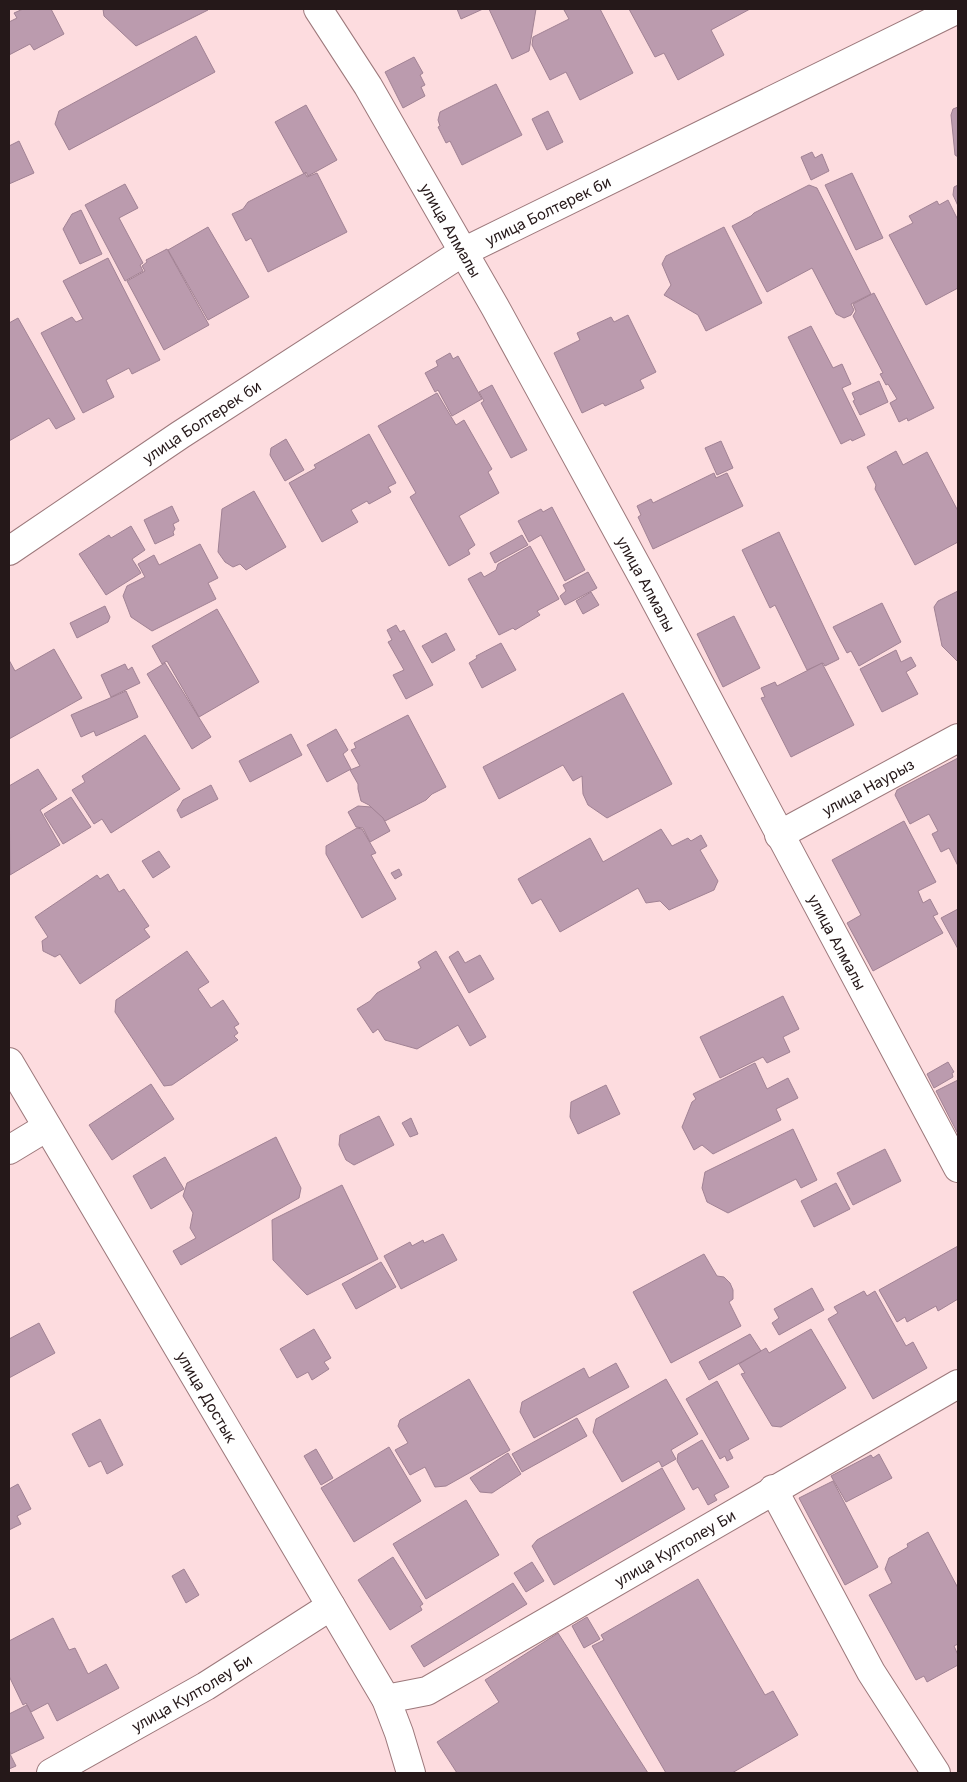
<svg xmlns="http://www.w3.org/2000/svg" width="967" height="1782" viewBox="0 0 967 1782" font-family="Inter,sans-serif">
	<rect width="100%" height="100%" fill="#fddcdf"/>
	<g fill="#bb9bae" stroke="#a18294">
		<path d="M23,9H51L64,34L34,50L30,44L9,55V22L17,18L14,13Z"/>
		<path d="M103,9H207L208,10L136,46L104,16Z"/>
		<path d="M457,9H483L461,19Z"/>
		<path d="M489,9H536L529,51L512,59Z"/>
		<path d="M566,9H600L633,73L580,100L566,72L550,80L532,45L533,37L569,19L564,10Z"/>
		<path d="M629,9H750L711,30L724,55L678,80L664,53L655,57Z"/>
		<path d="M196,36L215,72L69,150L55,124L59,111Z"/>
		<path d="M414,57L423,73L420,75L425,85L421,87L425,96L403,108L385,72Z"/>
		<path d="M496,84L522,135L462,165L450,141L446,143L438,127L440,126L438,120L440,112Z"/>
		<path d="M306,105L337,160L308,176L306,172L304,174L275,122Z"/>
		<path d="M958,107V157L955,155L951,115L953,109Z"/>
		<path d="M548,111L563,142L547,150L532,119Z"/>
		<path d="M19,141L34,173L9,184V146Z"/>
		<path d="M812,152L815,158L822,154L829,171L811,180L801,157Z"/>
		<path d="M305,173L307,177L317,173L347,232L268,272L251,238L246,241L232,214L243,209L248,202Z"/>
		<path d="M852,173L883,238L856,250L825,185Z"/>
		<path d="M125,184L138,208L119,218L143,263L140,265L143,271L125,281L85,205Z"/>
		<path d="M809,185L817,188L871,294L851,304L854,310L851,315L844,318L836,314L812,268L767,292L732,226L751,216L754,213Z"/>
		<path d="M958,185V206L953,195L954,187Z"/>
		<path d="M948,200L958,220V288L926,305L889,235L913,223L909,216L937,201L939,205Z"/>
		<path d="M81,210L102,254L80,264L63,229L72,214Z"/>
		<path d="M208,227L249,297L208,320L168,250Z"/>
		<path d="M724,227L762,303L706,331L698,315L664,295L671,285L662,264L666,256Z"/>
		<path d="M167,249L209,325L164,350L127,281L145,271L142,266L147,262L146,260Z"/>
		<path d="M108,258L160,360L132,374L129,368L106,380L114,397L83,413L41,333L72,317L76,322L83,319L63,281Z"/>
		<path d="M874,293L934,408L908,421L907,418L899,422L890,403L897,399L888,384L886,385L880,374L883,373L853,316L856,311L853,304Z"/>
		<path d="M628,315L656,372L640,380L644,388L605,406L603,403L582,413L554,353L580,340L577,333L611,317L614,322Z"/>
		<path d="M18,318L75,419L56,429L49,418L9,441V323Z"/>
		<path d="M811,326L833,368L842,364L851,384L842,388L865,435L852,441L851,439L841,444L788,337Z"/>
		<path d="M450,353L453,359L458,356L482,399L452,416L438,390L435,392L425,373L438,366L436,361Z"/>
		<path d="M879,381L888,402L860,415L853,401L855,400L852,393Z"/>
		<path d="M492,385L527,450L511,458L481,403L484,401L479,392Z"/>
		<path d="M437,393L456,425L464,420L492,469L488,472L499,493L459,516L475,545L468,550L470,554L449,566L410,497L416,493L378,426Z"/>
		<path d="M369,434L396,483L388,487L391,492L369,504L367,501L351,510L358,522L322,542L289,483L316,468L314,465Z"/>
		<path d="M286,439L304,470L285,481L270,455L271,448Z"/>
		<path d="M721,441L733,468L717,475L705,448Z"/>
		<path d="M896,451L903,465L927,452L958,511V542L915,565L875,489L876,485L867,467Z"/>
		<path d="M714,473L716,478L727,473L743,506L653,549L638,517L641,515L637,506L651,499L653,503Z"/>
		<path d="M254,491L286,547L246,570L240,564L233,567L225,562L218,552L222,509Z"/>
		<path d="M172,506L179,521L173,524L175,529L173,532L174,535L155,544L144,520Z"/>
		<path d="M552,507L585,570L565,581L541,535L529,542L518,521L541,509L543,512Z"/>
		<path d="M131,526L145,550L132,559L141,573L106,595L79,554L109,535L111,538Z"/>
		<path d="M779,532L839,659L825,666L823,663L807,670L775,605L770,608L742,550Z"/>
		<path d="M522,535L528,545L495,563L490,553Z"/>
		<path d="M200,544L218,578L208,583L216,599L152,631L131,617L123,596L127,586L145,577L138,564L154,555L159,565Z"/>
		<path d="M530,546L559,599L537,611L540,615L515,630L513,628L499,635L468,579L481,572L484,577L496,570L498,564Z"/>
		<path d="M588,572L597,588L565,605L560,596L566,591L563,585Z"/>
		<path d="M958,591V662L942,646L934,607L938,601Z"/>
		<path d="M591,592L599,605L583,614L576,601Z"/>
		<path d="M882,603L901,642L859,666L851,651L847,653L833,627Z"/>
		<path d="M105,606L110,617L108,622L77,638L70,623Z"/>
		<path d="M217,609L259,682L199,717L167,661L162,664L152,646Z"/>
		<path d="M734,616L760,668L723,687L697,634Z"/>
		<path d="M396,625L400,632L404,630L433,685L406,699L393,675L404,670L388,642L392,640L387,630Z"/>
		<path d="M446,633L455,650L432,663L422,646Z"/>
		<path d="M501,643L516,670L482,688L469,663L477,658L476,656Z"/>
		<path d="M54,649L82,698L9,739V660L15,671Z"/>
		<path d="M896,650L901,662L911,657L916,666L906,672L918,694L882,712L860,669Z"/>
		<path d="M165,663L211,737L192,749L147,674Z"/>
		<path d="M822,663L854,725L791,757L761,698L765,697L761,688L775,682L777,686Z"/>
		<path d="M125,664L128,670L132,667L140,683L111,697L101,675Z"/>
		<path d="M126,691L138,717L96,736L94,731L81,737L71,715Z"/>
		<path d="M623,693L672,784L607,818L588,805L583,794L582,776L573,781L563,765L499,799L483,767Z"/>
		<path d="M408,715L446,787L432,794L426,800L385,821L369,805L361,801L358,789V784L350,770L360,766L351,750L356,748L354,743Z"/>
		<path d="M336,729L348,750L343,754L351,769L327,782L307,745Z"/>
		<path d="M291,734L302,755L250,782L239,761Z"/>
		<path d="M145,735L180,789L111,833L102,819L94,824L72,790L85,782L82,776Z"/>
		<path d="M958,758V866L949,848L941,852L932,834L938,831L929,814L910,824L895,795L897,790Z"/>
		<path d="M38,769L57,799L40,810L60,845L10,875L9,786Z"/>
		<path d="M211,785L218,799L181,818L177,810L183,800Z"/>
		<path d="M71,797L91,827L63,844L44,814Z"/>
		<path d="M358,806L371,807L383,818L390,831L370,842L363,828L356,827L348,812Z"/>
		<path d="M904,821L936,882L918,891L923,903L930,899L938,914L933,916L943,933L873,971L847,923L861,915L832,860Z"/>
		<path d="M357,828L362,829L376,853L371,855L396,899L362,918L326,854V846Z"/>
		<path d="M661,829L672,846L688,838L691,841L701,835L707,846L700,850L718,881L714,890L669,910L660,901L646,903L638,888L560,932L541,899L532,904L518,879L590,838L603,862Z"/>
		<path d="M159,851L170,867L153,878L142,861Z"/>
		<path d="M399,869L402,875L395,879L391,873Z"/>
		<path d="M108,874L119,892L124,889L149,926L144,929L150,937L80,984L60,954L55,957L43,951L42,941L48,937L35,917L97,875L100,879Z"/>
		<path d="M958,909V949L941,918Z"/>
		<path d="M187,951L209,982L198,989L211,1008L223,1000L239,1024L234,1027L238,1033L234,1036L238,1040L172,1085L164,1086L115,1012L116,1000Z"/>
		<path d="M436,951L486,1037L470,1046L458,1025L417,1049L385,1040L378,1029L373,1033L357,1009L370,1001L377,993L421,968L418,962Z"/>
		<path d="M458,951L465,963L480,955L494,979L469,993L449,957Z"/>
		<path d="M783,996L799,1029L783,1037L790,1052L767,1063L763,1057L720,1078L700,1037Z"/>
		<path d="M948,1062L954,1072L952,1073L953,1077L934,1088L927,1074Z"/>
		<path d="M755,1063L767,1089L788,1078L798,1098L776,1109L781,1120L713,1154L702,1145L694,1150L682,1127L692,1102L696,1099L693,1094Z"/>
		<path d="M958,1080V1134L936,1091Z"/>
		<path d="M151,1084L174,1119L112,1160L89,1125Z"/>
		<path d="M606,1085L620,1114L578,1134L570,1117L571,1102Z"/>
		<path d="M379,1116L394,1145L354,1165L346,1160L339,1145L340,1135Z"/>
		<path d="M411,1118L418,1134L410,1137L402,1123Z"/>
		<path d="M793,1129L817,1180L801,1188L796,1179L728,1213L707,1202L702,1188L705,1172Z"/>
		<path d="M276,1137L301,1188L299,1198L181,1265L173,1251L196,1238L190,1228L193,1213L183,1196L187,1183Z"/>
		<path d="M885,1149L901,1181L853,1205L837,1173Z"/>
		<path d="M165,1157L184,1189L151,1209L133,1176Z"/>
		<path d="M836,1183L850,1209L814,1227L801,1201Z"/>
		<path d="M342,1185L378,1259L307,1295L273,1260L272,1220Z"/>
		<path d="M443,1234L457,1260L401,1289L384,1256L410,1242L412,1246L423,1240L424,1243Z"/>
		<path d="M958,1246V1299L938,1311L936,1306L907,1322L905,1317L897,1322L879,1290Z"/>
		<path d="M704,1254L717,1276L724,1277L730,1283L733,1290V1299L729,1302L741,1326L671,1363L633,1292Z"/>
		<path d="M381,1262L396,1287L356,1309L342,1284Z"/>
		<path d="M812,1288L824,1310L779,1335L772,1323L779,1318L774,1309Z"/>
		<path d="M864,1291L867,1296L875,1291L906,1346L913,1342L927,1368L873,1399L828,1319L838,1313L834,1307Z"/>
		<path d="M39,1323L55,1353L9,1378V1339Z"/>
		<path d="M314,1329L331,1358L324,1362L329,1369L312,1380L308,1372L297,1378L280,1349Z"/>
		<path d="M811,1329L846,1388L781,1427L772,1426L741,1374L745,1373L739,1364L766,1348L769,1353Z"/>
		<path d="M750,1334L761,1351L709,1380L699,1362Z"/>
		<path d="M616,1363L629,1387L534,1438L520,1412L522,1402L584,1368L589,1378Z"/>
		<path d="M469,1379L510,1450L446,1486L435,1487L425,1467L410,1475L395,1450L408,1443L398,1426L400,1420Z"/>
		<path d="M666,1379L698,1434L671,1450L676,1459L662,1467L659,1461L622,1482L593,1432L596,1419Z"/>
		<path d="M717,1381L749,1439L729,1450L733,1458L727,1461L725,1456L720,1459L686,1399Z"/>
		<path d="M577,1418L587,1436L522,1472L512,1454Z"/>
		<path d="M100,1419L123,1465L107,1474L101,1461L89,1467L72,1434Z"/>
		<path d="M702,1440L729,1487L714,1495L717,1500L708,1505L698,1487L693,1490L677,1461L678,1454Z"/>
		<path d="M389,1447L421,1501L354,1542L321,1488Z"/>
		<path d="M316,1449L333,1478L321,1485L304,1456Z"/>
		<path d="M508,1453L521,1474L492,1493L480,1492L470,1478Z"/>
		<path d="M879,1454L892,1478L846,1502L831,1476L871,1455L873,1458Z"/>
		<path d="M662,1468L685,1509L554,1585L532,1546L537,1540Z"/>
		<path d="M833,1481L878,1567L845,1585L799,1498Z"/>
		<path d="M18,1484L31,1509L17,1516L21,1524L9,1530V1489Z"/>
		<path d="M466,1500L499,1555L426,1599L393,1544Z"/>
		<path d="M928,1532L958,1588V1644L954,1646L958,1655V1665L927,1682L924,1676L916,1680L869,1595L892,1583L885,1569L889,1558L908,1547L907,1544Z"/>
		<path d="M393,1557L423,1604L420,1606L422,1610L390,1630L358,1580Z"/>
		<path d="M532,1562L544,1581L526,1592L514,1573Z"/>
		<path d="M184,1569L199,1595L186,1603L172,1576Z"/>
		<path d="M698,1579L765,1695L773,1691L798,1735L732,1773H666L592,1646L604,1640L601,1635Z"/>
		<path d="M513,1583L527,1604L424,1667L411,1646Z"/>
		<path d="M587,1617L600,1639L584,1648L572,1626Z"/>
		<path d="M53,1618L69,1650L75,1648L88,1674L106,1664L119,1688L57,1721L48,1703L31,1712L26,1703L23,1705L9,1676V1641Z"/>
		<path d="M558,1633L648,1773H457L437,1742L499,1702L485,1680Z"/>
		<path d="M27,1705L44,1738L11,1754L9,1750V1714Z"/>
		<path d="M9,1752L16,1766L9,1769Z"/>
	</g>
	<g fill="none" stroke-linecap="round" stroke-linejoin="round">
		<g stroke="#9c787b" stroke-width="30">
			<g id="minor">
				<path id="s1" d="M318,9L368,86L495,307L646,583L958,1168"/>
				<path id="s2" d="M9,551L180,435L463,252L958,9"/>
				<path id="s3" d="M779,835L958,738"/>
				<path id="s4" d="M9,1062L386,1699L399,1733L411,1773"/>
				<path d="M9,1150L47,1127"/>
				<path d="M773,1489L871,1672L936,1773"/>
				<path id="s5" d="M386,1699L427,1691L958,1384"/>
				<path id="s6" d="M51,1773L206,1686L331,1606"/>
			</g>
		</g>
		<use href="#minor" stroke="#fff" stroke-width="28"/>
	</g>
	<g text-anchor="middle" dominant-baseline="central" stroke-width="4" stroke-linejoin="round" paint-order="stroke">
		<g font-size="15" fill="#251819" stroke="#fff">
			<text stroke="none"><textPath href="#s2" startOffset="638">улица Болтерек би</textPath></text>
			<text stroke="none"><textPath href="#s1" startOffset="258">улица Алмалы</textPath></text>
			<text stroke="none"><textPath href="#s2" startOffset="232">улица Болтерек би</textPath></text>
			<text stroke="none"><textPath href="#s1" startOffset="662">улица Алмалы</textPath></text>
			<text stroke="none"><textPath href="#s3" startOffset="101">улица Наурыз</textPath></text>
			<text stroke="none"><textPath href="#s1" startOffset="1068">улица Алмалы</textPath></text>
			<text stroke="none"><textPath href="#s4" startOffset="389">улица Достык</textPath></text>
			<text stroke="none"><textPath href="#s5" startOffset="328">улица Култолеу Би</textPath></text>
			<text stroke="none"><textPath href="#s6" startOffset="162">улица Култолеу Би</textPath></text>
		</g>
	</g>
	<rect width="967" height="1782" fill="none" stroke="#251819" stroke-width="20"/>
</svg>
